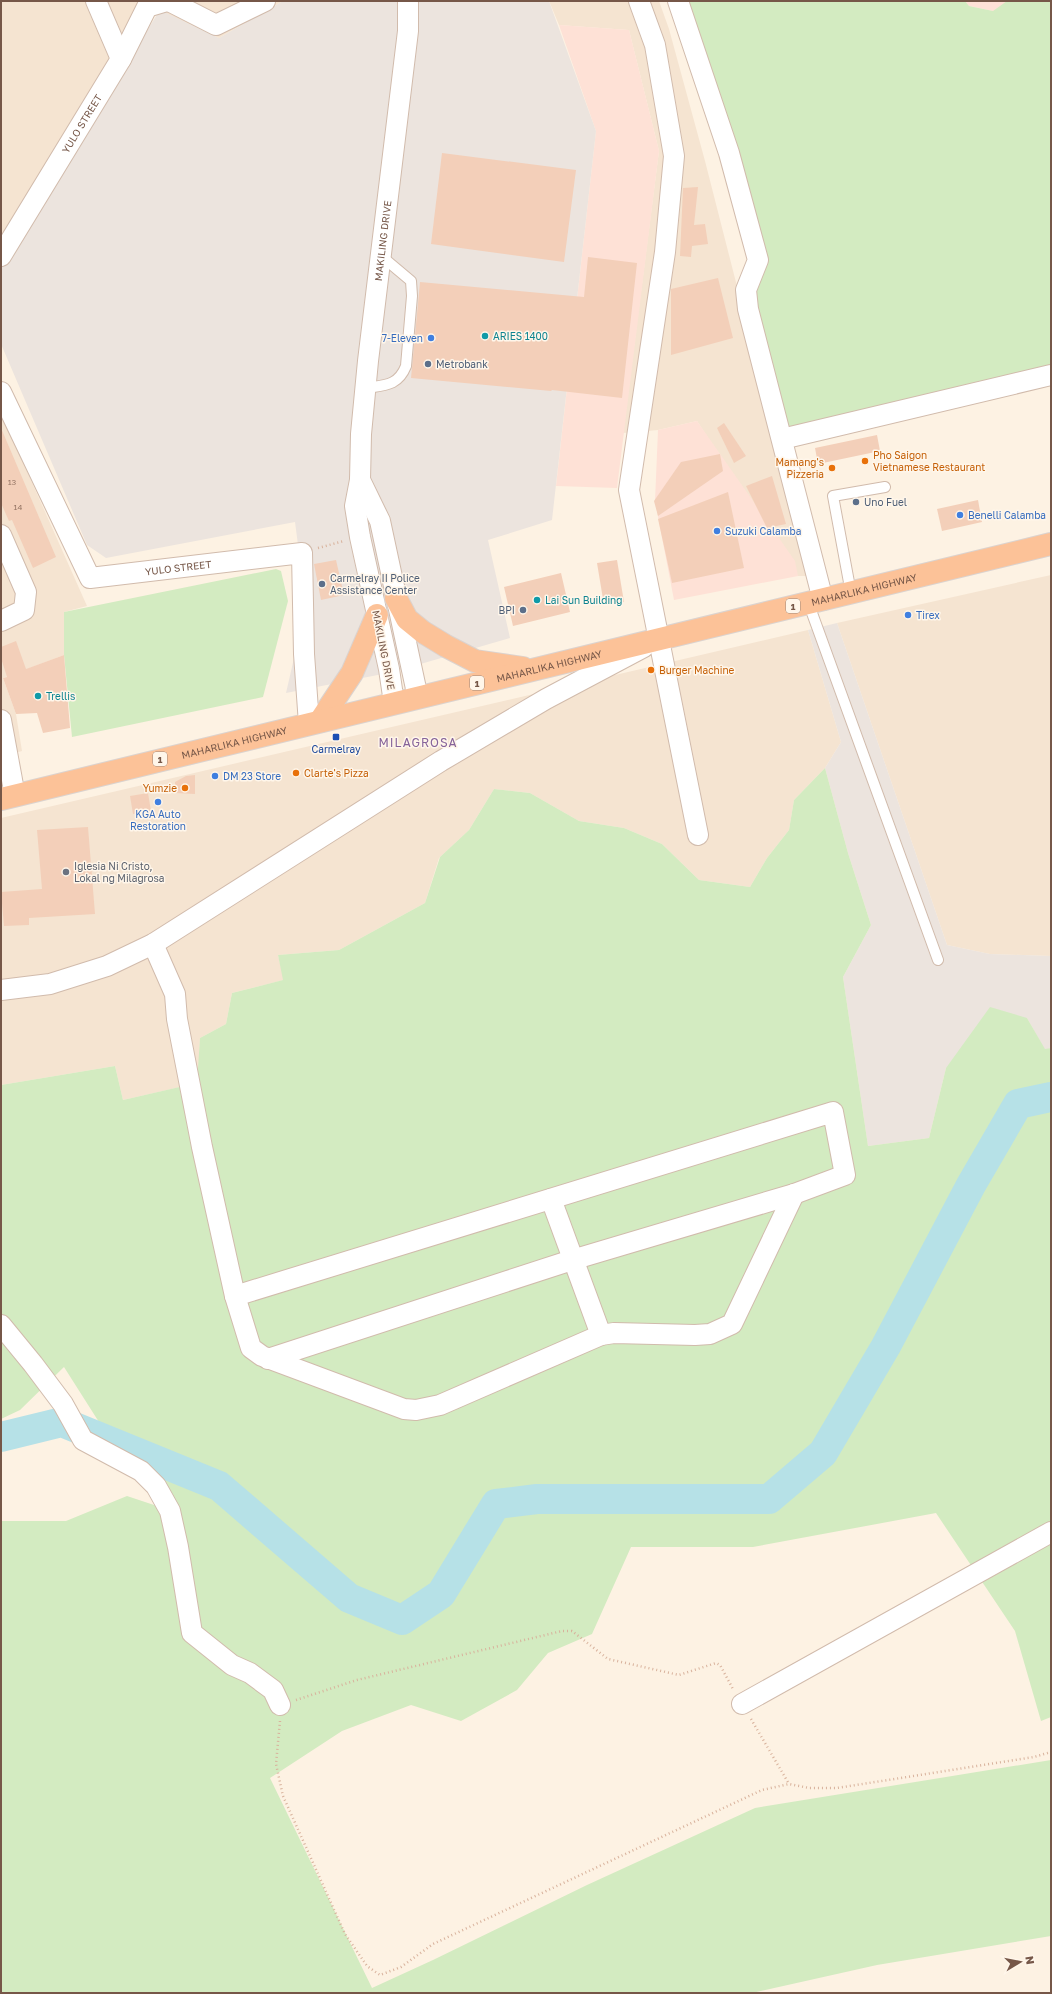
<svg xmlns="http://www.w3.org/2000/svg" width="1052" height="1994" viewBox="0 0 1052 1994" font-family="'Golos Text',sans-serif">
	<rect width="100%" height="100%" fill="#fdf2e3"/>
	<g fill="#f5e4d1">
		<path d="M1,1H283L219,38L160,11L113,56L1,244Z"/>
		<path d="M549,1H659L669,29L705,161L811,576H798L697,421L658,430L623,433L659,151L629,30L559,25Z"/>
		<path d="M1,413L87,606L64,612V655L3,678L16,714L22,751L1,757Z"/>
		<path d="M1051,575V956L990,954L947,945L837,623Z"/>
		<path d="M808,630L841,742L825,768L794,800L789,830L767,858L750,887L699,880L662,844L624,828L579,821L530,793L494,789L469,830L439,858L425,903L339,950L278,955L284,980L232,993L226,1024L200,1038L198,1083L123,1100L115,1066L1,1085V818Z"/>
	</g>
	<g fill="#fee1d6">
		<path d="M965,1H1051V3L993,11L969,6Z"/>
		<path d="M559,25L629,30L659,151L617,488L556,486L596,131Z"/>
		<path d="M697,421L795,561L798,576L674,600L655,501L658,430Z"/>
	</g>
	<g fill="#ece4de">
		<path d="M283,1H549L596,131L552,520L488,540L510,638L393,672L286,693L306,606L295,522L106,558L87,545L1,344V261L160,10L219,38Z"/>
		<path d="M837,623L947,945L990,954L1051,956V1048L1045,1050L1027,1018L946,1068L929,1138L868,1146L843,977L871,925L848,853L825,768L841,742L808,630Z"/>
	</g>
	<g fill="#d3ebc1">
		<path d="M675,1H965L969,6L993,11L1007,1H1051V372L785,436L748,311L756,266Z"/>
		<path d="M276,569L281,571L288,601L263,697L72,737L64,655V612Z"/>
		<path d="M825,768L848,853L871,925L843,977L868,1146L929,1138L946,1068L990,1007L1027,1018L1045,1049L1051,1048V1717L1041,1721L1015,1631L936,1513L753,1547H631L592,1634L548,1653L517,1690L461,1721L411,1705L342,1731L270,1778L372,1988L433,1960L587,1885L755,1808L1051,1760V1936L877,1965L752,1993H1V1521H66L127,1496L169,1510L111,1441L64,1367L20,1410L1,1419V1085L115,1066L123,1100L197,1083L200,1038L226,1024L232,993L283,980L278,955L339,950L425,903L440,857L469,830L494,789L530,793L579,821L624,828L662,844L699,880L750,887L767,858L789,830L794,800Z"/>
	</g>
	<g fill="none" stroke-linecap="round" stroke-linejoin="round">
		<path stroke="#b6e1e7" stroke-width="30" d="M1,1437L62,1422L219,1486L349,1598L402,1620L441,1594L496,1504L537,1499H769L823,1453L886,1346L971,1185L1018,1104L1051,1097"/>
	</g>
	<g fill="#f3cfb9">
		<path d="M442,153L576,170L564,262L431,244Z"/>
		<path d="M698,187L694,225L705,224L708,244L692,246L691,257L680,256L683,188Z"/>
		<path d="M588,257L637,263L622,398L552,390L551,391L411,378L420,282L584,297Z"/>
		<path d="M718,278L733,338L671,355V289Z"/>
		<path d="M724,423L746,456L734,463L717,428Z"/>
		<path d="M1,428L56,557L33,568L12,520L9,521L1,503Z"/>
		<path d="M877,435L880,451L818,464L815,448Z"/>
		<path d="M720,454L723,471L658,516L654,501L681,462Z"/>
		<path d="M772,476L786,524L767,528L746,486Z"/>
		<path d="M728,492L744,568L672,583L658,519Z"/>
		<path d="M978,500L982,522L942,531L937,509Z"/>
		<path d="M336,560L344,595L321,600L314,564Z"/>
		<path d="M617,560L624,602L604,605L597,563Z"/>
		<path d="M561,573L570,612L513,626L504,587Z"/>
		<path d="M16,641L26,669L64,655L70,728L43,733L37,713L16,714L3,678L7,677L1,658V647Z"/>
		<path d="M195,775V794L175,793V782L186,776Z"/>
		<path d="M148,793L151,811L133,814L130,796Z"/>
		<path d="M88,827L95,914L29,918V925L4,926L1,892L42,889L37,830Z"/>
	</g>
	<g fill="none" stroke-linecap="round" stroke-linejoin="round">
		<g stroke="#d1bbac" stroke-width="12">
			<g id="service">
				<path d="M366,388C385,385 398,386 406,366L412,296L411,281L380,255"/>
				<path d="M851,593L833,496L885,487"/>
				<path d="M808,602L938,960"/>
			</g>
		</g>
		<g stroke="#d1bbac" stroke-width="22">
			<g id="minor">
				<path d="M96,1L121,59"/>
				<path d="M169,1L216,25L265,1"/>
				<path d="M639,1L655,45L674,156L665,252L629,490L698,835"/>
				<path d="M678,1L729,153L758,260L746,290L748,309L823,600"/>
				<path id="s1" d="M1,256L121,59L147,7L167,1"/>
				<path id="s2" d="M1,392L90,578L302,553L304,654L309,724"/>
				<path d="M782,439L1051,375"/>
				<path d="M360,480L380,521L418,698"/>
				<path d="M1,535L26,592L24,610L1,621"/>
				<path id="s3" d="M394,703L389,669L360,537L355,506L360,480L361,434L368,361L408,31V1"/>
				<path d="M1,720L15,796"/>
				<path d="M153,944L175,994L177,1019L202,1147L235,1296L251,1348L262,1356L404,1409L416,1410L440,1405L601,1335L614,1333L695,1335L710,1334L732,1324L794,1194"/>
				<path d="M1,990L50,984L107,966L153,944L441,761L546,699L644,647"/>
				<path d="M551,1199L601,1335"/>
				<path d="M235,1296L833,1112L845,1175L794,1194L572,1260L268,1359"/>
				<path d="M1,1325L33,1364L63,1404L83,1440L141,1471L156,1486L170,1511L178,1547L192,1633L232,1665L250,1673L273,1690L280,1705"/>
				<path d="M742,1704L1051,1532"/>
			</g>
		</g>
		<g stroke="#dbd3cf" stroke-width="24">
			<g id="trunk">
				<path d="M396,598L407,619L423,632L446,646L475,661L523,668"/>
				<path d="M320,721L352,673L377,615"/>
				<path id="s4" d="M1,799L1051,544"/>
			</g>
		</g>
		<g stroke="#d8b29c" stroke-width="2.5" stroke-dasharray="1 3" stroke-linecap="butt">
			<path d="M318,548L344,541"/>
			<path d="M296,1700L357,1680L562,1631H572L608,1659L679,1675L716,1663L720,1665L733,1689"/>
			<path d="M751,1719L789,1784"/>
			<path d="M280,1721L276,1764L283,1796L345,1934L367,1966L380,1975L401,1967L433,1944L762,1790L789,1784L809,1788H837L1034,1757L1051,1752"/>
		</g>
		<use href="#service" stroke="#fff" stroke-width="10"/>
		<use href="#minor" stroke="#fff" stroke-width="20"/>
		<use href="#trunk" stroke="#fcc298" stroke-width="22"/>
	</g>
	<g fill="#0f9aa8" stroke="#fff6ea" stroke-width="1.5">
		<circle cx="485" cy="336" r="4"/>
		<circle cx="537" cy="600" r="4"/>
		<circle cx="38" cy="696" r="4"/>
	</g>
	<g fill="#3f7fe0" stroke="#fff6ea" stroke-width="1.5">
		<circle cx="431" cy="338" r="4"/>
		<circle cx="960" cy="515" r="4"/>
		<circle cx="717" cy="531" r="4"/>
		<circle cx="908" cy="615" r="4"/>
		<circle cx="215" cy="776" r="4"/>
		<circle cx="158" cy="802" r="4"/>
	</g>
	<g fill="#5c6f8a" stroke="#fff6ea" stroke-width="1.5">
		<circle cx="428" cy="364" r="4"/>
		<circle cx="856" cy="502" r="4"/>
		<circle cx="322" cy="584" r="4"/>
		<circle cx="523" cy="610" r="4"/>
	</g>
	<g fill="#e8710a" stroke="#fff6ea" stroke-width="1.5">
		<circle cx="865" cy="461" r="4"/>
		<circle cx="832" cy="468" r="4"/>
		<circle cx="651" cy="670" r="4"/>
		<circle cx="296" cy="773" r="4"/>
		<circle cx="185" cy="788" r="4"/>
	</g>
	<rect fill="#1a4fb4" stroke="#fff6ea" stroke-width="1.5" x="332" y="733" width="8" height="8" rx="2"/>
	<circle fill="#6b7280" stroke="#fff6ea" stroke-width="1.5" cx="66" cy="872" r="4"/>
	<g text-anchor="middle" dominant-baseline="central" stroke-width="3" stroke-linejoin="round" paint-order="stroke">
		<g font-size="8" fill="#957564">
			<text x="12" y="482">13</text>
			<text x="18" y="507">14</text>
		</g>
		<g fill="#fff6ea" stroke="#9f8779" stroke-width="1">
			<rect x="786" y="599" width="14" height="14" rx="3"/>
			<rect x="470" y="676" width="14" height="14" rx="3"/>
			<rect x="153" y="752" width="14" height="14" rx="3"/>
		</g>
		<g font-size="9" font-weight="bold" fill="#765748">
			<text x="793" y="606">1</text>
			<text x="477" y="683">1</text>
			<text x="160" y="759">1</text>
		</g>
		<g font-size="10" fill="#765748" stroke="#fff6ea">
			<text stroke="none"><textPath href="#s1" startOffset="155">YULO STREET</textPath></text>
			<text stroke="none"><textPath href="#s3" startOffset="468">MAKILING DRIVE</textPath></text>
			<text stroke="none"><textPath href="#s2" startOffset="295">YULO STREET</textPath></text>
			<text stroke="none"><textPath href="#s4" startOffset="888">MAHARLIKA HIGHWAY</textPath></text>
			<text transform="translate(384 650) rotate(79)">MAKILING DRIVE</text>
			<text stroke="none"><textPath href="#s4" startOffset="564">MAHARLIKA HIGHWAY</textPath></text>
			<text stroke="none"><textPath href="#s4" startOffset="240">MAHARLIKA HIGHWAY</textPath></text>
		</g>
		<g font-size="10" fill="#0d838f" stroke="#fff6ea" text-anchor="start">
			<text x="493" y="336">ARIES 1400</text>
			<text x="545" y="600">Lai Sun Building</text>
			<text x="46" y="696">Trellis</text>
		</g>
		<g font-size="10" fill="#366cbe" stroke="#fff6ea" text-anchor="start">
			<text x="423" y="338" text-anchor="end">7-Eleven</text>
			<text x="968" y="515">Benelli Calamba</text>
			<text x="725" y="531">Suzuki Calamba</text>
			<text x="916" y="615">Tirex</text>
			<text x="223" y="776">DM 23 Store</text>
			<text x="158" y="814" text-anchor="middle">KGA Auto<tspan x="158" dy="12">Restoration</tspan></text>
		</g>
		<g font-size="10" fill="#4e5e75" stroke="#fff6ea" text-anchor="start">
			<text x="436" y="364">Metrobank</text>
			<text x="864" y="502">Uno Fuel</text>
			<text x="330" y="578">Carmelray II Police<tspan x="330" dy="12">Assistance Center</tspan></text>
			<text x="515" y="610" text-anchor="end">BPI</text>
		</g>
		<g font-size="10" fill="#c56008" stroke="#fff6ea" text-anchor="start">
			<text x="873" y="455">Pho Saigon<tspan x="873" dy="12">Vietnamese Restaurant</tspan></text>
			<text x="824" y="462" text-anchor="end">Mamang's<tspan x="824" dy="12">Pizzeria</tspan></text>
			<text x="659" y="670">Burger Machine</text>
			<text x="304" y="773">Clarte's Pizza</text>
			<text x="177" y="788" text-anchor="end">Yumzie</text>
		</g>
		<g font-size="10" fill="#164399" stroke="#fff6ea">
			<text x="336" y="749">Carmelray</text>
		</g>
		<g font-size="10" fill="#5b616d" stroke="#fff6ea" text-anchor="start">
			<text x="74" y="866">Iglesia Ni Cristo,<tspan x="74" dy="12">Lokal ng Milagrosa</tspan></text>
		</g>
		<g font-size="12" letter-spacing="1" fill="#86639a" stroke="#fff6ea">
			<text x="418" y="742">MILAGROSA</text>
		</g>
	</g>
	<rect width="1052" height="1994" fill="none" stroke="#765748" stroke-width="4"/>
	<g transform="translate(1020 1962) rotate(80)" stroke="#fff6ea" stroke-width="3" paint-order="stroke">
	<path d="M0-3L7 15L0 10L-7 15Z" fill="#765748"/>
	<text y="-6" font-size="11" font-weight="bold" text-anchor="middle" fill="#765748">N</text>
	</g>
</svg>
